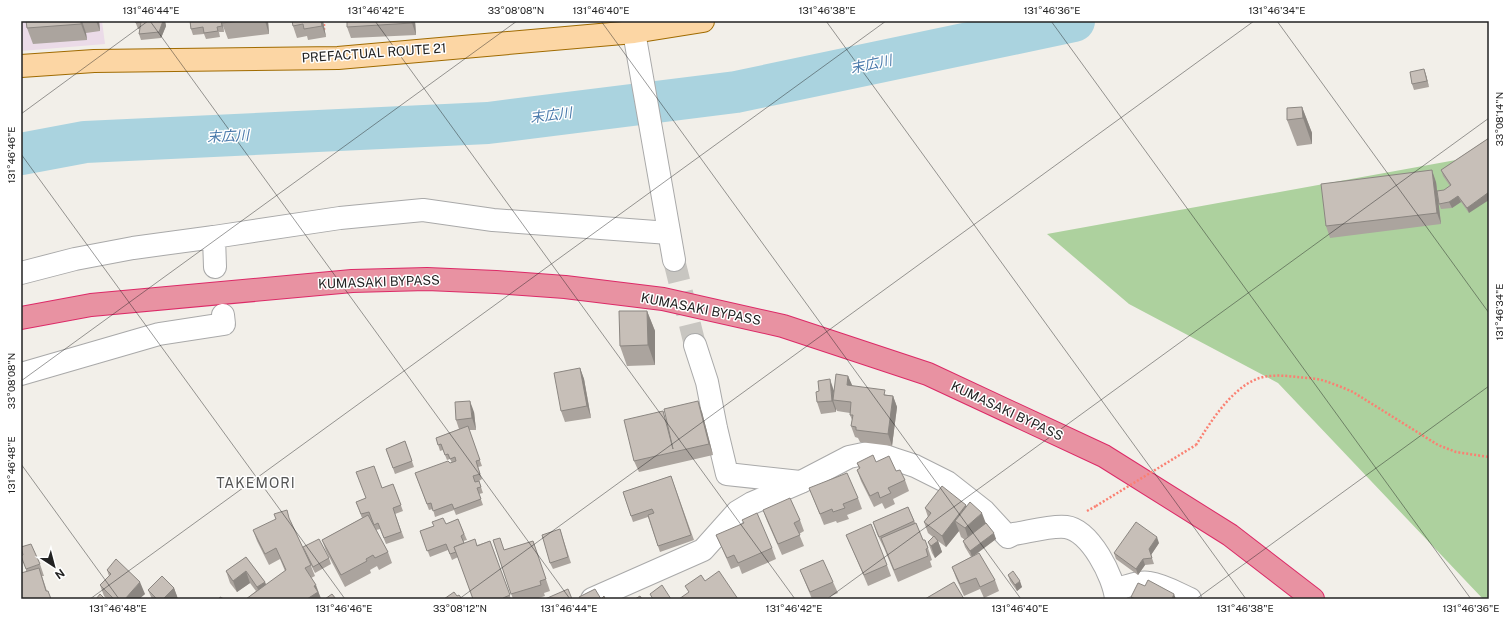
<svg xmlns="http://www.w3.org/2000/svg" width="1510" height="620" viewBox="0 0 1510 620" font-family="'Public Sans','Noto Sans JP',sans-serif">
	<rect width="100%" height="100%" fill="#f2efe9"/>
	<path fill="#ebdbe8" d="M21,21H102L105,44L21,51Z"/>
	<path fill="#add19e" d="M1489,154V599H1483L1278,383L1129,304L1047,234Z"/>
	<g fill="none" stroke-linecap="round" stroke-linejoin="round">
		<path stroke="#aad3df" stroke-width="42" d="M21,154L85,142L488,123L736,92L1074,21"/>
		<path stroke="#c8c6c1" stroke-width="22" stroke-dasharray="22 11" stroke-linecap="butt" d="M674,260L695,345"/>
		<g stroke="#a9a9a9" stroke-width="24">
			<g id="street">
				<path d="M634,32L674,260"/>
				<path d="M215,267L214,237L340,218L423,210L493,220L669,233"/>
				<path d="M21,273L75,259L133,248L214,237"/>
				<path d="M695,345L707,382L716,428L727,474L800,482"/>
				<path d="M21,374L159,334L224,324L223,315"/>
				<path d="M1116,589C1126,587 1139,581 1149,583C1163,585 1177,593 1190,599"/>
				<path d="M592,599L703,550L737,512L752,503L801,482L849,457L868,453L880,454L894,459L915,466L947,482L984,511L1008,537L1014,534C1028,532 1052,525 1066,527C1090,530 1114,577 1116,599"/>
			</g>
		</g>
		<g stroke="#a06b00" stroke-width="24">
			<path id="primary" d="M21,66L94,61L338,58L634,32L703,21"/>
		</g>
		<g stroke="#dc2a67" stroke-width="24">
			<path id="highway" d="M21,318L91,305L352,281L427,279L496,282L565,287L663,299L783,326L928,374L1104,456L1230,535L1313,599"/>
		</g>
		<g stroke="#fa8072" stroke-width="2.5" stroke-dasharray="2 2" stroke-linecap="butt">
			<path d="M324,30V21"/>
			<path d="M1196,445C1212,420 1237,378 1270,376C1279,375 1288,376 1297,377C1306,378 1316,378 1325,381C1334,384 1344,388 1353,392L1438,445L1456,452L1489,457"/>
			<path d="M1087,511L1096,506"/>
		</g>
		<use href="#street" stroke="#fff" stroke-width="22"/>
		<use href="#primary" stroke="#fcd6a4" stroke-width="22"/>
		<use href="#highway" stroke="#e892a2" stroke-width="22"/>
		<path stroke="#fa8072" stroke-width="2.5" stroke-dasharray="2 2" stroke-linecap="butt" d="M1096,506L1196,445"/>
	</g>
	<g fill="#aba49e">
		<path d="M26,21H99L100,31L86,33L87,40L33,44L27,28Z"/>
		<path d="M135,21H165L166,26L161,38L141,40L139,34L140,29H138Z"/>
		<path d="M190,21H268L269,34L228,39L223,26L224,32H219L220,37L206,39L204,34L193,35L191,29Z"/>
		<path d="M292,21H323L326,37L308,40L307,36L297,38L293,26Z"/>
		<path d="M347,21H415L416,35L351,38L347,27Z"/>
		<path d="M1424,69L1426,75L1429,87L1414,90L1412,84Z"/>
		<path d="M1302,107L1312,133V144L1297,146L1287,120Z"/>
		<path d="M1489,138L1469,213L1461,202L1452,208L1441,209L1439,204L1444,190L1450,186L1443,176L1441,170Z"/>
		<path d="M1436,182L1441,224L1330,238L1326,226Z"/>
		<path d="M647,311L655,331V365L627,366L620,346Z"/>
		<path d="M580,368L584,379L591,418L565,422L561,411Z"/>
		<path d="M848,376L852,386L887,395L893,396L897,407L892,446L860,442L858,438L855,437L851,426L852,420L850,415V413L837,411L836,409V412L821,414L817,402L834,390Z"/>
		<path d="M663,411L666,421L702,412L713,455L639,472L634,461Z"/>
		<path d="M474,412L476,430H469L482,466L478,467L482,479L479,481L483,493L479,494L483,505L456,515L454,510L435,517L433,509L429,510L415,473L452,463L450,459L447,460L443,450L440,451L436,438L459,429L456,420Z"/>
		<path d="M405,441L414,467L395,474L386,449Z"/>
		<path d="M876,462L896,471L905,480L909,491L893,499L895,504L885,509L882,503L874,507L861,481L857,470L859,469L857,463Z"/>
		<path d="M671,476L694,540L660,552L648,517L633,522L623,492Z"/>
		<path d="M393,484L403,511L395,514L404,538L386,544L380,529L376,530L388,552L392,563L379,570L377,566L370,570L371,573L345,587L326,551L322,540L362,518L356,502L366,498L382,488Z"/>
		<path d="M809,488L858,498L862,509L847,515L849,519L837,523L836,521L824,525Z"/>
		<path d="M966,506L986,523L996,539L975,555L995,580L999,591L984,598L980,589L964,596L956,578L952,567L971,557L965,547L963,541L965,540L961,537L959,531L946,547L938,541L942,552L935,558L932,553L928,542L933,537L928,533L924,522L928,517L925,508Z"/>
		<path d="M908,507L923,540L928,548L932,560L930,561L932,567L898,582L884,548L877,534L873,522Z"/>
		<path d="M763,510L800,520L804,531L799,534L804,546L782,555L767,521Z"/>
		<path d="M458,519L467,540L463,541L464,543L477,545L490,541L511,599H473L458,557L452,560L448,550L430,557L420,531L434,526L446,524Z"/>
		<path d="M291,522L304,550L329,558L331,564L315,573L309,561L315,576L311,578L320,596L321,599H246L256,591L250,583L237,592L230,583L226,571L246,557L265,582L266,585L285,571L280,559L269,565L257,541L253,530Z"/>
		<path d="M560,529L571,563L553,569L550,563Z"/>
		<path d="M716,535L772,548L776,559L742,574L739,566L731,569L721,546Z"/>
		<path d="M846,535L887,565L891,576L868,586L851,546Z"/>
		<path d="M493,540L504,550L533,541L550,591L544,593L545,596L536,599H513Z"/>
		<path d="M1159,543L1151,555L1154,564L1145,565L1138,575L1116,559L1114,553Z"/>
		<path d="M40,564L44,576H42L47,591H48L51,599H21L26,572V569Z"/>
		<path d="M107,570L145,594L139,599H107L104,596L100,585L109,576Z"/>
		<path d="M800,570L833,582L838,593L825,599H812Z"/>
		<path d="M1008,575L1022,587L1017,591L1010,581Z"/>
		<path d="M174,588L178,599H152L148,590Z"/>
	</g>
	<g fill="#8b8681">
		<path d="M81,21H82L86,33L87,40L81,24Z"/>
		<path d="M96,21H99L100,31Z"/>
		<path d="M163,21H165L166,26L161,38L159,32Z"/>
		<path d="M221,21H222V23L224,32L222,26Z"/>
		<path d="M265,21H268L269,34Z"/>
		<path d="M321,21H323L326,37L322,26Z"/>
		<path d="M411,21H415L416,35L412,23Z"/>
		<path d="M1424,69L1426,75L1429,87L1427,81Z"/>
		<path d="M1302,107L1312,133V144L1303,118Z"/>
		<path d="M1432,170L1436,182L1441,224L1437,213Z"/>
		<path d="M1489,192V200L1469,213L1467,208Z"/>
		<path d="M1458,196L1461,202L1452,208L1449,202Z"/>
		<path d="M647,311L655,331V365L648,345Z"/>
		<path d="M580,368L584,379L591,418L587,406Z"/>
		<path d="M848,376L853,387L847,385Z"/>
		<path d="M830,379L834,391L833,400L836,409V412L832,401Z"/>
		<path d="M893,396L897,407L892,446L888,434Z"/>
		<path d="M470,401L474,412L476,430L472,418Z"/>
		<path d="M698,401L702,412L713,455L709,444Z"/>
		<path d="M966,505L970,516L955,521L959,531L946,547L942,536Z"/>
		<path d="M982,513L988,529L970,544L965,528Z"/>
		<path d="M994,533L996,539L972,557L970,551Z"/>
		<path d="M1157,537L1159,543L1151,555L1154,564L1149,549Z"/>
		<path d="M938,541L942,552L935,558L931,546Z"/>
		<path d="M1143,559L1145,565L1138,575L1136,569Z"/>
		<path d="M246,571L250,583L237,592L233,581Z"/>
		<path d="M1020,581L1022,587L1017,591L1015,585Z"/>
		<path d="M140,582L145,594L139,599H125Z"/>
		<path d="M265,582L269,593L261,599L257,587Z"/>
		<path d="M316,585L321,599H307L314,586Z"/>
		<path d="M174,588L178,599H163Z"/>
		<path d="M1174,594L1176,599H1172Z"/>
	</g>
	<g fill="#c7bfb8" stroke="#8b8681">
		<path d="M26,21H81V24L27,28Z"/>
		<path d="M135,21H163L159,32L139,34L141,22L136,23Z"/>
		<path d="M190,21H221L222,26L217,27L218,31L204,33L203,27L191,29Z"/>
		<path d="M222,21H240L222,23Z"/>
		<path d="M292,21H321L322,26L304,29L303,24L293,26Z"/>
		<path d="M347,21H411L412,23L347,27Z"/>
		<path d="M1424,69L1427,81L1412,84L1410,72Z"/>
		<path d="M1302,107L1303,118L1287,120V108Z"/>
		<path d="M1489,138V192L1467,208L1458,196L1449,202L1439,204L1437,191L1444,190L1451,185L1441,170Z"/>
		<path d="M1432,170L1437,213L1326,226L1321,184Z"/>
		<path d="M619,311H647L648,345L620,346Z"/>
		<path d="M580,368L587,406L561,411L554,373Z"/>
		<path d="M836,374L848,376L847,385L885,390L884,395L893,396L888,434L856,430V427L851,426L853,415H850L851,402L833,400Z"/>
		<path d="M830,379L832,401L817,402L816,392L819,391L818,381Z"/>
		<path d="M470,401L472,418L456,420L455,402Z"/>
		<path d="M698,401L709,444L634,461L624,420L663,411L673,449L664,409Z"/>
		<path d="M468,426L480,460L476,461L480,474L473,476L475,482L479,481L481,487L477,488L481,499L454,509L452,504L433,511L431,503L427,504L415,473L448,461L450,463L456,461L455,457L450,459L448,454L445,455L441,444L438,445L436,438Z"/>
		<path d="M405,441L412,461L393,468L386,449Z"/>
		<path d="M873,455L876,462L889,456L896,471L900,470L905,480L888,488L891,493L880,498L878,492L870,496L857,470L860,468L857,463Z"/>
		<path d="M374,466L382,488L393,484L401,505L393,508L401,532L384,538L378,523L374,525L369,512L361,514L356,502L366,498L356,472Z"/>
		<path d="M847,473L858,498L843,504L845,508L833,512L832,509L820,514L809,488Z"/>
		<path d="M671,476L691,535L658,546L648,515L654,513L652,509L631,516L623,492Z"/>
		<path d="M942,486L966,505L942,536L924,522L931,513L925,508Z"/>
		<path d="M790,498L800,520L794,523L800,535L778,544L763,510Z"/>
		<path d="M970,502L982,513L965,528L955,521Z"/>
		<path d="M908,507L914,521L879,537L873,522Z"/>
		<path d="M287,510L289,518L311,565L305,568L316,585L314,586L318,592L307,599H246L286,570L276,548L265,554L253,530L276,519L274,514Z"/>
		<path d="M757,513L772,548L738,563L734,555L727,558L716,535L744,523L742,520Z"/>
		<path d="M368,515L388,552L375,558L373,555L366,559L367,561L341,575L322,540Z"/>
		<path d="M443,518L446,524L458,519L464,534L461,536L464,543L454,547L456,552L450,554L446,544L427,551L420,531L434,526L432,522Z"/>
		<path d="M1136,522L1157,537L1149,549L1152,558L1143,559L1136,569L1114,553Z"/>
		<path d="M916,523L923,540H925L928,548L926,549L928,556L894,570L881,538Z"/>
		<path d="M986,523L994,533L970,551L963,541Z"/>
		<path d="M871,524L887,565L864,575L846,535Z"/>
		<path d="M560,529L568,557L550,563L542,535Z"/>
		<path d="M934,536L938,541L931,546L928,542Z"/>
		<path d="M500,538L504,550L533,541L546,579L540,581L541,585L511,594L493,540Z"/>
		<path d="M319,539L329,558L313,567L303,547Z"/>
		<path d="M475,539L477,546L490,541L510,595L503,598V599H473L454,547Z"/>
		<path d="M31,544L40,564L26,569L21,556L23,555L21,547Z"/>
		<path d="M979,553L995,580L980,587L976,578L960,584L952,567Z"/>
		<path d="M246,557L265,582L257,587L246,571L233,581L226,571Z"/>
		<path d="M116,559L140,582L125,599H114L100,585L111,574L107,570Z"/>
		<path d="M823,560L833,582L810,592L800,570Z"/>
		<path d="M39,568L46,591H48L51,599H21V573Z"/>
		<path d="M719,571L738,599H679L689,592L685,586L701,575L705,581Z"/>
		<path d="M1013,571L1020,581L1015,585L1008,575Z"/>
		<path d="M162,576L174,588L163,599H157L148,590Z"/>
		<path d="M1148,580L1174,594L1172,599H1135L1131,597L1138,583L1145,586Z"/>
		<path d="M954,582L964,599H925Z"/>
		<path d="M662,585L671,599H653L650,594Z"/>
		<path d="M568,589L572,599H545Z"/>
		<path d="M595,589L601,599L604,596L605,599H580L579,597Z"/>
		<path d="M454,592L457,596L459,595L462,599H444Z"/>
		<path d="M100,594L105,599H96Z"/>
		<path d="M332,594L336,599H325Z"/>
		<path d="M640,596L642,599H635Z"/>
		<path d="M220,597L224,599H219Z"/>
	</g>
	<path fill="none" stroke="#222" stroke-width="1" stroke-opacity="0.45" d="M150,21L570,599M375,21L795,599M601,21L1021,599M826,21L1246,599M1051,21L1471,599M1277,21L1489,313M21,114L148,21M21,154L345,599M21,381L517,21M21,464L119,599M90,599L886,21M459,599L1254,21M827,599L1489,118M1196,599L1489,386"/>
	<g text-anchor="middle" dominant-baseline="central" stroke-width="3" stroke-linejoin="round" paint-order="stroke">
		<g font-size="13" fill="#222" stroke="#fff">
			<text transform="translate(374 53) rotate(-4)">PREFACTUAL ROUTE 21</text>
			<text transform="translate(379 282) rotate(-2)">KUMASAKI BYPASS</text>
			<text transform="translate(701 309) rotate(11)">KUMASAKI BYPASS</text>
			<text transform="translate(1007 411) rotate(25)">KUMASAKI BYPASS</text>
		</g>
		<g font-size="14" font-style="italic" fill="#4a7aab" stroke="#fff">
			<text transform="translate(871 64) rotate(-12)">末広川</text>
			<text transform="translate(551 115) rotate(-7)">末広川</text>
			<text transform="translate(228 136) rotate(-3)">末広川</text>
		</g>
		<g font-size="14" letter-spacing="1" fill="#555" stroke="#fff">
			<text x="256" y="483">TAKEMORI</text>
		</g>
	</g>
	<rect width="1510" height="620" fill="none" stroke="#ffffff" stroke-width="44"/>
	<g transform="translate(54 566) rotate(144)" stroke="#ffffff" stroke-width="3" paint-order="stroke">
	<path d="M0-3L7 15L0 10L-7 15Z" fill="#222222"/>
	<text y="-6" font-size="11" font-weight="bold" text-anchor="middle" fill="#222222">N</text>
	</g>
	<rect x="22" y="22" width="1466" height="576" fill="none" stroke="#222" stroke-width="1.5"/>
	<g font-size="10" text-anchor="middle" fill="#222">
		<text x="151" y="14">131°46'44"E</text>
		<text x="376" y="14">131°46'42"E</text>
		<text x="516" y="14">33°08'08"N</text>
		<text x="601" y="14">131°46'40"E</text>
		<text x="827" y="14">131°46'38"E</text>
		<text x="1052" y="14">131°46'36"E</text>
		<text x="1277" y="14">131°46'34"E</text>
		<text transform="translate(1499 119) rotate(-90)" y="4">33°08'14"N</text>
		<text transform="translate(11 155) rotate(-90)" y="4">131°46'46"E</text>
		<text transform="translate(1499 312) rotate(-90)" y="4">131°46'34"E</text>
		<text transform="translate(11 381) rotate(-90)" y="4">33°08'08"N</text>
		<text transform="translate(11 465) rotate(-90)" y="4">131°46'48"E</text>
		<text x="118" y="612">131°46'48"E</text>
		<text x="344" y="612">131°46'46"E</text>
		<text x="460" y="612">33°08'12"N</text>
		<text x="569" y="612">131°46'44"E</text>
		<text x="794" y="612">131°46'42"E</text>
		<text x="1020" y="612">131°46'40"E</text>
		<text x="1245" y="612">131°46'38"E</text>
		<text x="1471" y="612">131°46'36"E</text>
	</g>
</svg>
